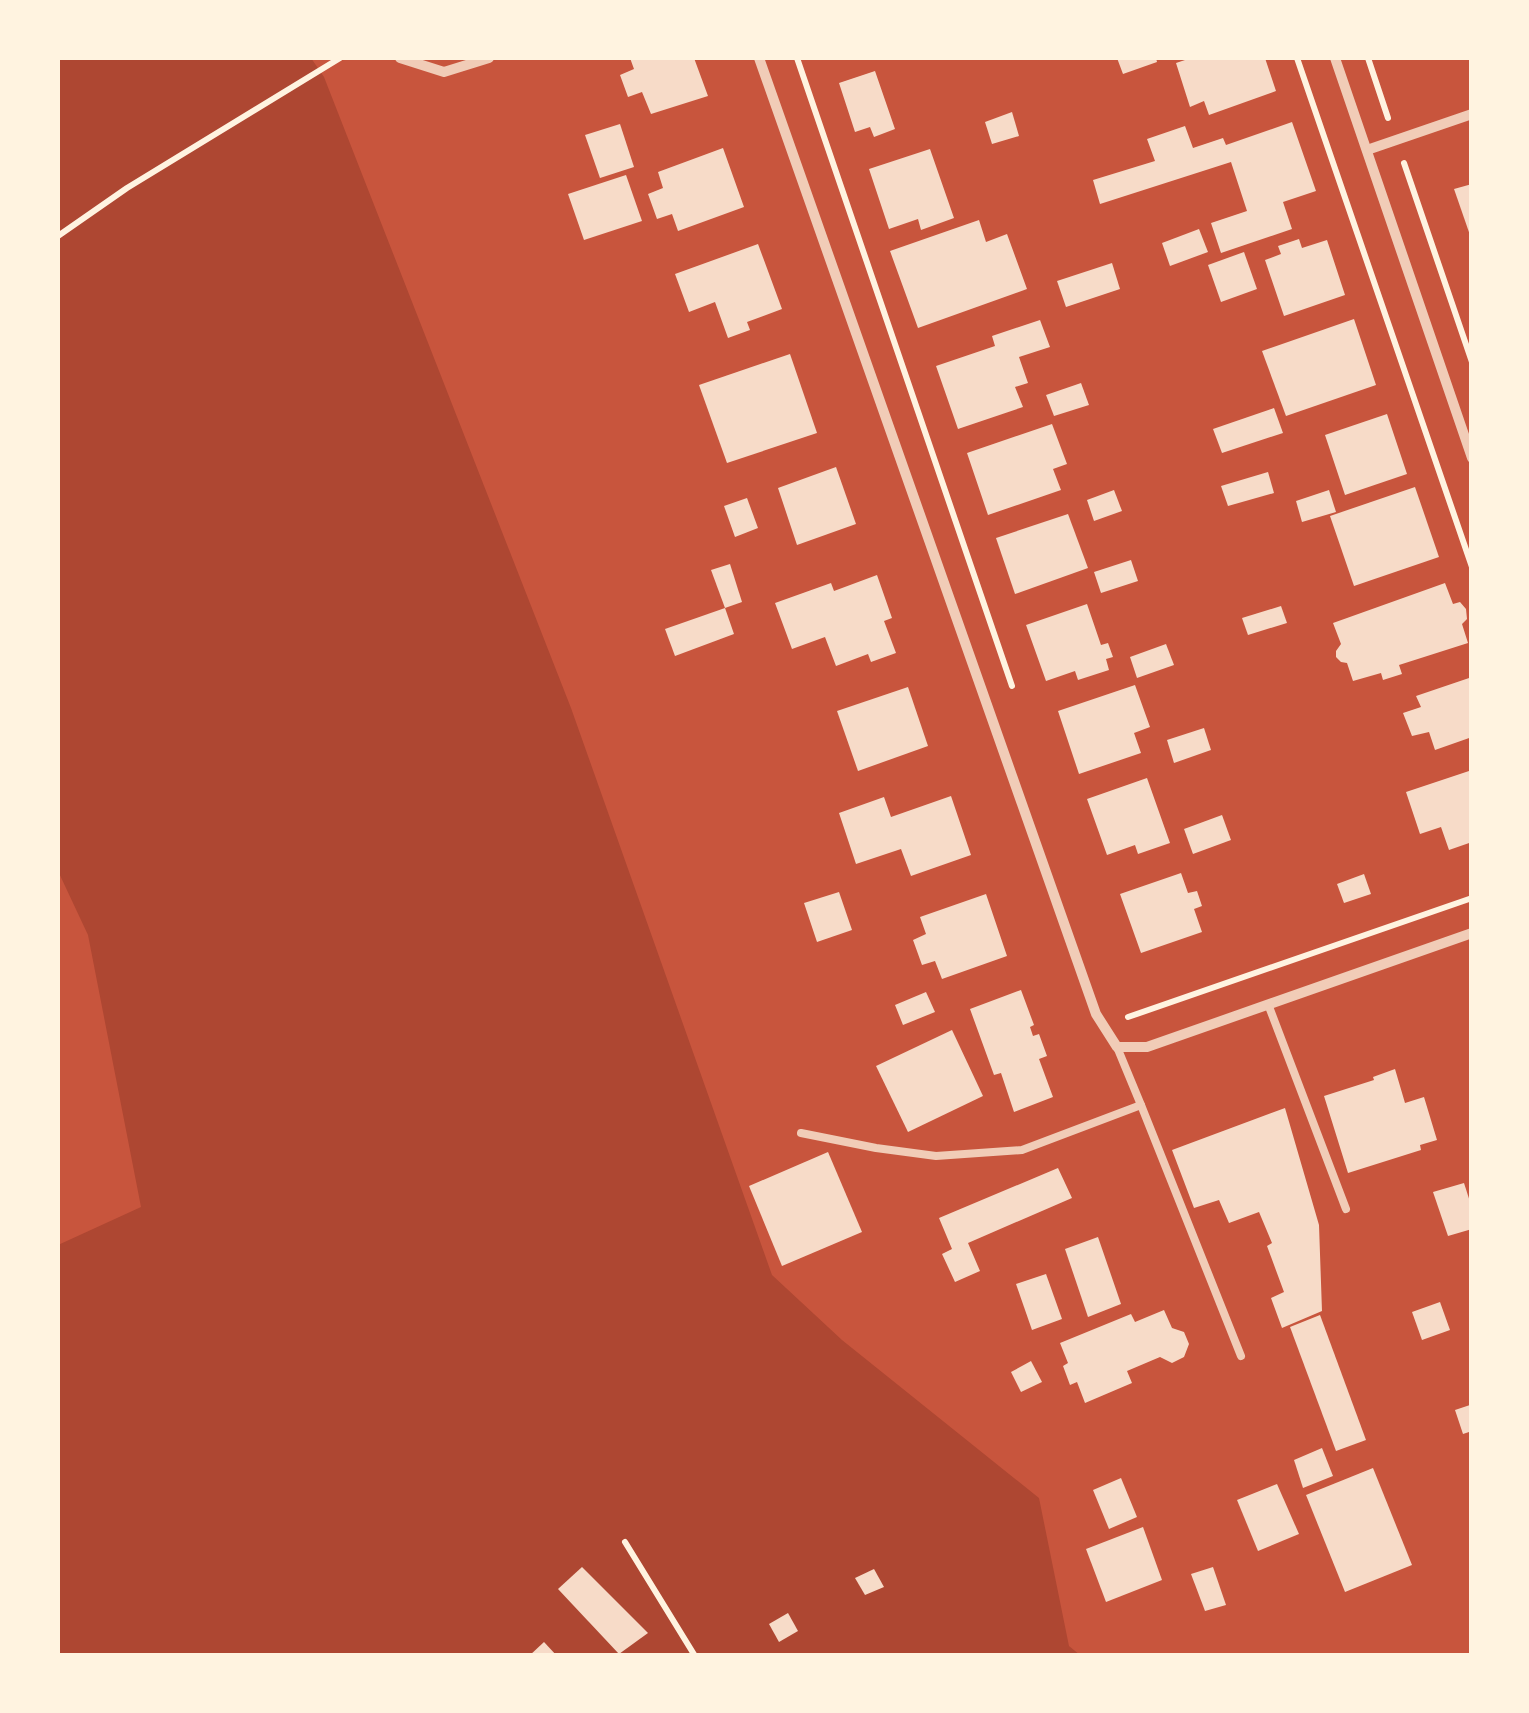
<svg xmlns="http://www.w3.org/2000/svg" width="1529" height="1713" viewBox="0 0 1529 1713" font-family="Mulish,sans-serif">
	<rect width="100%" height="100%" fill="#c8553d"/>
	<path fill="#ae4732" d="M58,58H311L324,77L571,708L772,1275L842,1340L1039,1498L1069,1646L1080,1655H58V1245L141,1207L88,935L58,871Z"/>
	<g fill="#f7dbc8">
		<path d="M630,58H694L708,96L651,114L642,92L628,97L620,75L634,69Z"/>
		<path d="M1117,58H1156L1157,62L1123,74Z"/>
		<path d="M1191,58H1265L1276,91L1209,115L1204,101L1190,107L1176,63Z"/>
		<path d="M875,71L895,129L874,137L870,127L855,132L839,83Z"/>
		<path d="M1012,112L1019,136L992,144L985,122Z"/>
		<path d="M1292,122L1316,191L1283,202L1292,229L1221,253L1211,223L1247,211L1231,162L1100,204L1093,180L1155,161L1147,139L1185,126L1193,148L1223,138L1226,145Z"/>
		<path d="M620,124L634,167L600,178L585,135Z"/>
		<path d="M723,148L744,207L678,231L672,214L657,219L648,194L663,188L658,172Z"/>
		<path d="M930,149L954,218L921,230L918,219L889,229L869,169Z"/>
		<path d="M626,175L642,221L584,240L568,194Z"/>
		<path d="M1472,184V238H1471L1454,189Z"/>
		<path d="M979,220L986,242L1007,234L1027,289L918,328L890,251Z"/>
		<path d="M1199,229L1208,252L1170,266L1162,243Z"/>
		<path d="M1299,239L1302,248L1327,240L1345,295L1284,316L1265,260L1281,254L1278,246Z"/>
		<path d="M758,244L782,309L747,322L750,330L728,338L715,302L689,312L675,274Z"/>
		<path d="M1244,252L1257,289L1221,302L1208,265Z"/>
		<path d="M1112,263L1120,289L1066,307L1057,281Z"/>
		<path d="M1354,319L1376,385L1286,416L1262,351Z"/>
		<path d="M1040,320L1050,347L1019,357L1028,383L1015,387L1023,407L958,429L936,366L995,346L992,336Z"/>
		<path d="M790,354L817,433L727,463L699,385Z"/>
		<path d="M1081,383L1089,405L1054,416L1046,395Z"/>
		<path d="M1274,408L1283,433L1222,453L1213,429Z"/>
		<path d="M1387,414L1407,474L1345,495L1325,435Z"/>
		<path d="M1052,424L1067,464L1053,469L1061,490L988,515L967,453Z"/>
		<path d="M836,467L856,524L797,545L778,488Z"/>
		<path d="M1268,472L1274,493L1228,506L1221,486Z"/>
		<path d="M1415,487L1439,557L1354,586L1330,516Z"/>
		<path d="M1114,490L1122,511L1094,521L1087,500Z"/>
		<path d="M1329,490L1336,512L1302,522L1296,501Z"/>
		<path d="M747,498L758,528L735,537L724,506Z"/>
		<path d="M1068,514L1088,568L1015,594L996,538Z"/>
		<path d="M1131,560L1138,581L1101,593L1094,572Z"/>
		<path d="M730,564L742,602L725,608L711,570Z"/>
		<path d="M877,575L892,618L884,621L896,653L871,662L868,654L836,666L825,637L792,649L775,603L831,583L834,591Z"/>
		<path d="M1445,583L1453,604L1460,602L1466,609L1467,619L1462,624L1468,643L1399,665L1402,674L1383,680L1381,673L1353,681L1347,663L1341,662L1336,657V651L1341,644L1333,623Z"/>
		<path d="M1087,604L1101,645L1108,643L1113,657L1106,659L1109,670L1078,680L1075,671L1046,681L1026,625Z"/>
		<path d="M1281,606L1287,623L1248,635L1242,618Z"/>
		<path d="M725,608L734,634L675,656L665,629Z"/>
		<path d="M1166,644L1174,665L1137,678L1130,657Z"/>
		<path d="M1472,677V737L1435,750L1429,732L1412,736L1403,713L1421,707L1416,696Z"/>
		<path d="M1135,685L1150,727L1134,733L1141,753L1079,774L1058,711Z"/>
		<path d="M908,687L928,746L858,771L837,711Z"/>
		<path d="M1204,728L1211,750L1174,763L1167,740Z"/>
		<path d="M1472,770V842L1449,850L1441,827L1420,834L1406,792Z"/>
		<path d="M1147,778L1170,843L1138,854L1135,845L1107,855L1087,799Z"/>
		<path d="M951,796L971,855L911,876L901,849L856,864L839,813L884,797L891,817Z"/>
		<path d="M1222,815L1231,840L1193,854L1184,829Z"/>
		<path d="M1181,873L1188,893L1197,891L1202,906L1194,909L1202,932L1141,953L1120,894Z"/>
		<path d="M1364,874L1371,894L1344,903L1337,884Z"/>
		<path d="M839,892L852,930L817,942L804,903Z"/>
		<path d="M986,894L1007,956L942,979L935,961L922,965L913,940L926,934L920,917Z"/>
		<path d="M1021,990L1034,1025L1030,1027L1033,1036L1039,1034L1047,1056L1039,1059L1053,1097L1014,1112L1001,1073L994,1075L970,1009Z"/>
		<path d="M926,992L935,1012L903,1025L895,1005Z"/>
		<path d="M952,1030L983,1096L908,1132L876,1066Z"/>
		<path d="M1395,1069L1405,1103L1424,1097L1437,1140L1420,1145L1421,1150L1348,1173L1324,1096L1374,1080L1373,1077Z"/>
		<path d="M1285,1108L1319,1225L1322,1311L1282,1328L1271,1298L1284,1292L1267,1246L1272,1243L1259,1212L1229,1223L1219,1200L1194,1208L1172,1150Z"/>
		<path d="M828,1152L862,1232L782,1266L749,1186Z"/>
		<path d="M1058,1168L1072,1198L968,1243L980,1271L955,1282L942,1254L952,1249L939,1218Z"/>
		<path d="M1464,1183L1472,1208V1229L1448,1236L1433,1192Z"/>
		<path d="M1098,1237L1121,1304L1088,1317L1065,1249Z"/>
		<path d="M1046,1274L1062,1319L1032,1330L1016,1284Z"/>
		<path d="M1440,1302L1450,1330L1422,1340L1412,1312Z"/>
		<path d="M1164,1310L1172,1328L1184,1332L1189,1344L1184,1357L1172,1363L1160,1357L1127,1371L1132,1383L1085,1403L1077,1382L1070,1385L1063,1366L1068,1363L1060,1343L1131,1314L1135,1322Z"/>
		<path d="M1320,1315L1366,1440L1336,1451L1290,1327Z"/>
		<path d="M1031,1361L1042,1382L1021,1392L1011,1372Z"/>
		<path d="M1470,1405L1472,1431L1463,1434L1455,1410Z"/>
		<path d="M1322,1448L1333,1476L1303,1488L1294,1460Z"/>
		<path d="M1373,1468L1412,1565L1345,1592L1306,1495Z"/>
		<path d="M1121,1478L1137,1517L1109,1529L1093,1490Z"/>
		<path d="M1277,1484L1299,1534L1258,1551L1237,1500Z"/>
		<path d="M1143,1527L1162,1580L1106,1602L1086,1549Z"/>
		<path d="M582,1567L648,1633L619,1654L558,1589Z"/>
		<path d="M1213,1567L1226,1605L1205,1611L1191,1574Z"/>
		<path d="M874,1569L884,1587L865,1595L855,1578Z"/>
		<path d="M788,1613L798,1631L779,1642L769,1624Z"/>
		<path d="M544,1642L557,1656H529Z"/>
	</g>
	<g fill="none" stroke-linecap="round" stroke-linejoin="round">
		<g stroke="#fff3e0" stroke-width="6">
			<path d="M797,58L1012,686"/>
			<path d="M1297,58L1472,567"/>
			<path d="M1368,58L1388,118"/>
			<path d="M1404,163L1472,362"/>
			<path d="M58,236L127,188L340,58"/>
			<path d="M1128,1017L1472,898"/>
			<path d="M625,1542L695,1656"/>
		</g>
		<g stroke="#f1ccb7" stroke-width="8">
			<path d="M1268,1004L1346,1209"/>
			<path d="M1141,1105L1241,1356"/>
			<path d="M801,1133L876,1148L936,1156L1022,1150L1141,1105L1117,1047"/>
		</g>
		<g stroke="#f1ccb7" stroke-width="10">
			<path d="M400,58L444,72L489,58"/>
			<path d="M759,58L1096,1014L1117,1047H1147L1472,933"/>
			<path d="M1335,58L1472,458"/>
			<path d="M1367,150L1472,114"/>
		</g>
	</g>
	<rect width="1529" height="1713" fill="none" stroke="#fff3e0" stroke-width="120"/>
</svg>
